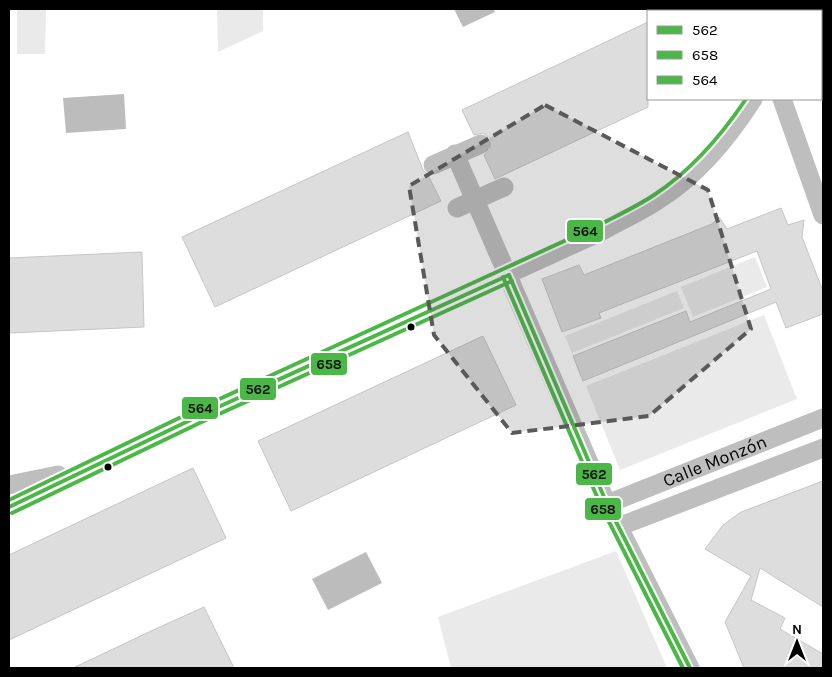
<svg xmlns="http://www.w3.org/2000/svg" width="832" height="677" viewBox="0 0 832 677" font-family="Karla,sans-serif">
	<rect width="100%" height="100%" fill="#fff"/>
	<g fill="#eaeaea">
		<path d="M17,9H46L45,54H17Z"/>
		<path d="M217,9H263V31L218,52Z"/>
		<path d="M755,257L767,287L693,317L681,287Z"/>
		<path d="M677,291L684,308L572,353L565,336Z"/>
		<path d="M764,315L797,399L620,470L586,386Z"/>
		<path d="M616,551L667,668H451L438,617Z"/>
	</g>
	<g fill="#bcbcbc">
		<path d="M454,9H493L495,12L463,27Z"/>
		<path d="M124,94L126,129L66,133L63,98Z"/>
		<path d="M366,552L382,583L328,610L312,579Z"/>
	</g>
	<g fill="#ddd" stroke="#c5c5c5">
		<path d="M648,22V107L495,179L484,155L490,150L491,139L483,133L474,135L462,110Z"/>
		<path d="M408,132L423,170L428,175L441,201L215,307L182,237Z"/>
		<path d="M781,208L788,225L804,220L802,237L823,291V314L786,328L776,302L583,381L573,356L686,311L690,322L771,289L757,251L599,313L601,318L562,332L542,279L579,265L584,275L712,224L719,217L727,229Z"/>
		<path d="M142,252L144,327L9,333V258Z"/>
		<path d="M483,336L516,405L291,511L258,441Z"/>
		<path d="M193,468L226,538L9,640V555Z"/>
		<path d="M823,481V607L760,568L751,600L785,618L780,629L823,654V668H744L725,622L751,576L705,549L723,525L741,512Z"/>
		<path d="M204,607L234,668H73L149,632Z"/>
	</g>
	<g fill="none" stroke-linecap="round" stroke-linejoin="round">
		<g stroke="#bebebe" stroke-width="19">
			<path d="M791,11L792,9"/>
			<path d="M782,99L823,215"/>
			<path d="M455,154L607,504L690,668"/>
			<path d="M433,165L481,144"/>
			<path d="M457,208L504,187"/>
			<path d="M9,485L58,475"/>
			<path id="s1" d="M607,504L823,418"/>
			<path d="M9,507L205,413L600,232C619,221 640,212 658,200C698,175 728,138 753,99"/>
			<path d="M618,527L823,448"/>
		</g>
		<g stroke="#fff" stroke-width="8">
			<g id="bus-1">
				<path d="M509,275L607,504L690,668"/>
				<path d="M9,507L205,413L509,275"/>
			</g>
		</g>
		<g stroke="#fff" stroke-width="8">
			<g id="bus-2">
				<path d="M503,277L601,506L683,668"/>
				<path d="M12,513L208,419L512,281"/>
			</g>
		</g>
		<g stroke="#fff" stroke-width="8">
			<path id="bus-3" d="M9,500L202,407L597,226C616,216 636,207 654,195C692,170 721,136 746,99"/>
		</g>
		<use href="#bus-1" stroke="#4ab747" stroke-width="4"/>
		<use href="#bus-2" stroke="#4ab747" stroke-width="4"/>
		<use href="#bus-3" stroke="#4ab747" stroke-width="4"/>
	</g>
	<path fill="#595959" fill-opacity="0.2" stroke="#595959" stroke-width="4" stroke-dasharray="10 6" stroke-linejoin="round" d="M545,105L708,190L751,329L649,416L512,433L434,335L409,186Z"/>
	<g fill="#000" stroke="#fff" stroke-width="2">
		<circle cx="411" cy="327" r="4.5"/>
		<circle cx="108" cy="467" r="4.5"/>
	</g>
	<g text-anchor="middle" dominant-baseline="central" stroke-width="4" stroke-linejoin="round" paint-order="stroke">
		<g font-size="18" fill="#000" stroke="#fff">
			<text stroke="none"><textPath href="#s1" startOffset="116">Calle Monzón</textPath></text>
		</g>
	</g>
	<g stroke="#fff" stroke-width="2">
		<rect x="566" y="219" width="38" height="24" rx="5" fill="#4ab747"/>
		<rect x="310" y="352" width="38" height="24" rx="5" fill="#4ab747"/>
		<rect x="239" y="377" width="38" height="24" rx="5" fill="#4ab747"/>
		<rect x="181" y="396" width="38" height="24" rx="5" fill="#4ab747"/>
		<rect x="575" y="462" width="38" height="24" rx="5" fill="#4ab747"/>
		<rect x="584" y="497" width="38" height="24" rx="5" fill="#4ab747"/>
	</g>
	<g font-size="14" text-anchor="middle" font-weight="bold" fill="#111">
		<text x="585" y="236">564</text>
		<text x="329" y="369">658</text>
		<text x="258" y="394">562</text>
		<text x="200" y="413">564</text>
		<text x="594" y="479">562</text>
		<text x="603" y="514">658</text>
	</g>
	<rect width="832" height="677" fill="none" stroke="#000000" stroke-width="20"/>
	<rect x="647" y="10" width="175" height="90" fill="#ffffff" stroke="#999999"/>
	<rect x="657" y="26" width="25" height="8" fill="#4ab747" stroke="#999999"/>
	<text x="692" y="35" font-size="15" fill="#000000">562</text>
	<rect x="657" y="51" width="25" height="8" fill="#4ab747" stroke="#999999"/>
	<text x="692" y="60" font-size="15" fill="#000000">658</text>
	<rect x="657" y="76" width="25" height="8" fill="#4ab747" stroke="#999999"/>
	<text x="692" y="85" font-size="15" fill="#000000">564</text>
	<g transform="translate(797 642)" stroke="#ffffff" stroke-width="4" paint-order="stroke">
	<path d="M0-4L9 19L0 12L-9 19Z" fill="#000000"/>
	<text y="-8" font-size="14" font-weight="bold" text-anchor="middle" fill="#000000">N</text>
	</g>
</svg>
